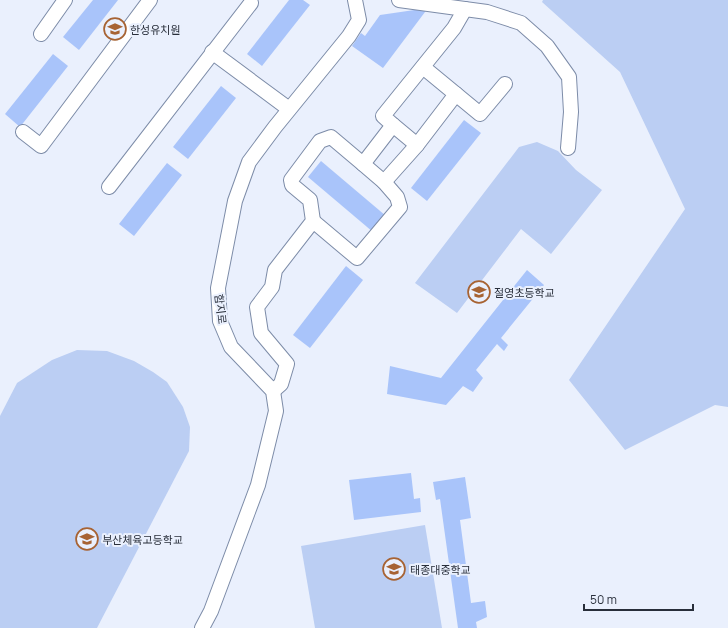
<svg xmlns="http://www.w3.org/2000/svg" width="728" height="628" viewBox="0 0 728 628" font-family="Manrope,'Noto Sans KR',sans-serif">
	<rect width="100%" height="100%" fill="#eaf0fd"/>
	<g fill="#bbcef3">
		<path d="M543,0H728V407L715,405L625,450L569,380L685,209L620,72L542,2Z"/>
		<path d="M537,142L558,151L576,170L602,190L551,254L521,229L457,313L415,283L519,147Z"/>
		<path d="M77,350L107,351L134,361L153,372L167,382L183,407L190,427L189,451L97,628H0V416L17,383L52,360Z"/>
		<path d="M425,525L442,628H315L301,546Z"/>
	</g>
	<g fill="#a9c4fa">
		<path d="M93,0H118L79,50L63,37Z"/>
		<path d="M289,0H303L310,5L262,66L247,54Z"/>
		<path d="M428,8L383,68L352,46L361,33L365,36L380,15Z"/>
		<path d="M53,54L68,66L20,127L5,114Z"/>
		<path d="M221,86L236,98L188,159L173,147Z"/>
		<path d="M464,120L481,133L427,201L411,188Z"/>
		<path d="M321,161L386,216L373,232L308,177Z"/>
		<path d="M167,163L182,175L134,236L119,224Z"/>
		<path d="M346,266L363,280L310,348L293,335Z"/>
		<path d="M527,270L544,285L501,338L508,345L504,351L497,344L476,370L483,378L473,392L463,386L446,405L387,394L390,366L441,378Z"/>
		<path d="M411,473L414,499L420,498L421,512L354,520L349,480Z"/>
		<path d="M465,477L471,518L460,520L471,603L485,601L487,617L476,622L477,628H458L440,499L436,500L433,482Z"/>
	</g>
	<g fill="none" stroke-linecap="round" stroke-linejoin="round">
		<g stroke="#7d8ca8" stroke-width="16">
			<g id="minor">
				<path d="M399,0L487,12L521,23L547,46L569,77L571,112L568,148"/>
				<path d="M41,34L65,0"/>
				<path d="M212,52L289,109"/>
				<path d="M423,67L480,114L505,84"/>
				<path d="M393,125L417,145"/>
				<path d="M23,132L41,146L150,0"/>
				<path d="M363,164L384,182L417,145L456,94"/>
				<path d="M109,187L251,3"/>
				<path d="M313,221L357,258L400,207L397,197L384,182"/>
				<path d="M273,391L281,384L287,364L261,333L257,307L272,287L275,270L313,221L310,200L292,185L291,180L320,141L331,137L363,164L393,125L383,116L454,28L465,9"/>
				<path d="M202,628L211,611L258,485L276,411L273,391L231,347L220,321L218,288L235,201L249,162L275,127L349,36L359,20L355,0"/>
			</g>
		</g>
		<use href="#minor" stroke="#fff" stroke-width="14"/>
	</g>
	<defs>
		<g id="school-ring" transform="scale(1.15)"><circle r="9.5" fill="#eaf0fd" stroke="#a76333" stroke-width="1.5"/><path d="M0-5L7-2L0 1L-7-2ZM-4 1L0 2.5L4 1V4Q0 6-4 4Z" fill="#a76333"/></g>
	</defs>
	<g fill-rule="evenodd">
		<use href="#school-ring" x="115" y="29"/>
		<use href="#school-ring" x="479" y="292"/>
		<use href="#school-ring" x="87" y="539"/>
		<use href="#school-ring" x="394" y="569"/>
	</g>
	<g text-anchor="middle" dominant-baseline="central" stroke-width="4" stroke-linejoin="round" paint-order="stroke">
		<g font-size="11" fill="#282e3a" stroke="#eaf0fd" text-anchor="start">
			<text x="130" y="29">한성유치원</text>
			<text x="494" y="292">절영초등학교</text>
			<text x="102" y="539">부산체육고등학교</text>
			<text x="410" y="569">태종대중학교</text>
		</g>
		<g font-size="11" fill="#282e3a" stroke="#eaf0fd">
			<text transform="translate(221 309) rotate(83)">함지로</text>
		</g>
	</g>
	<path d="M584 604v6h109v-6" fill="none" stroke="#282e3a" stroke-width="2"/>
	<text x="590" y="604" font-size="12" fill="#282e3a" stroke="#eaf0fd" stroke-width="3" paint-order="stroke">50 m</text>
</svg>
